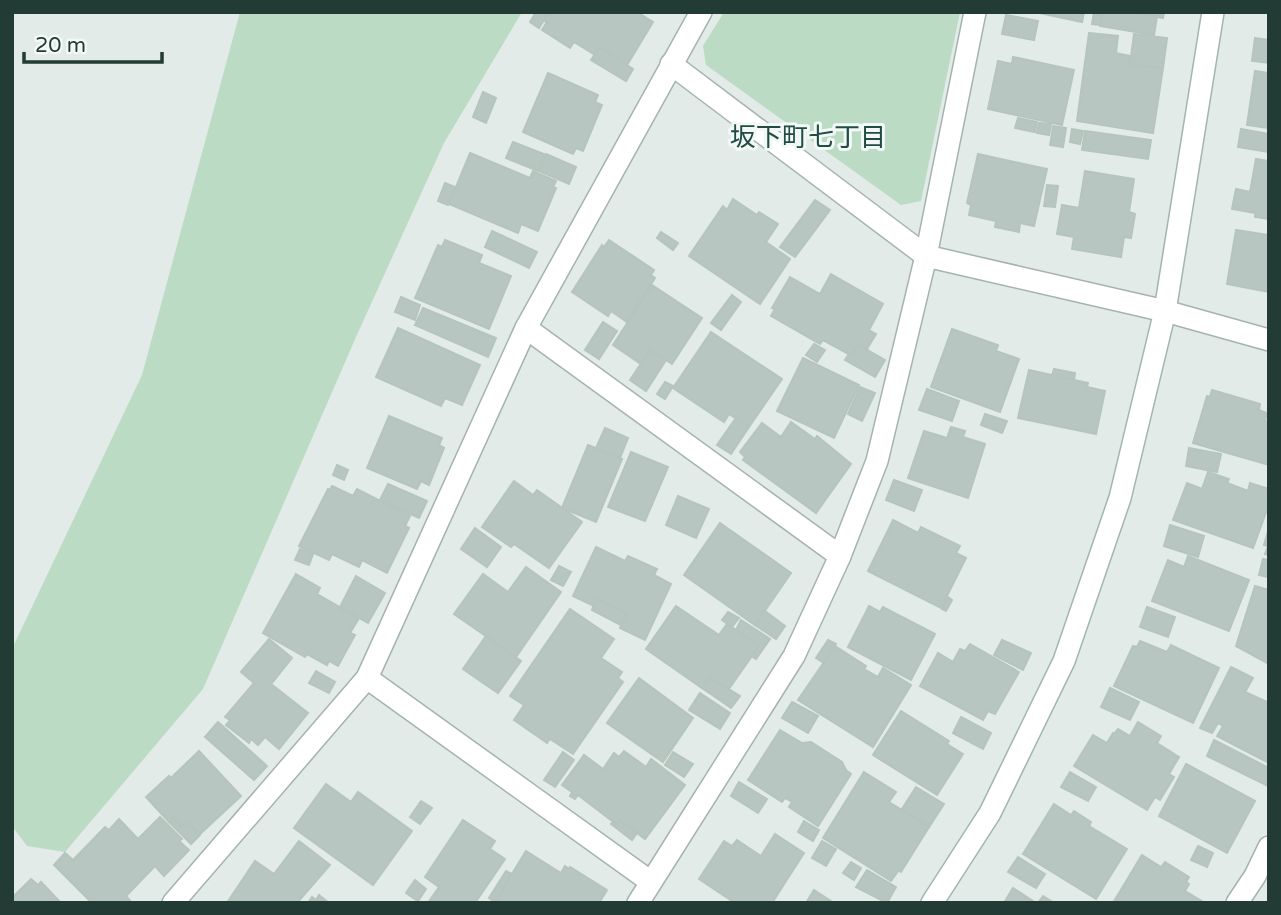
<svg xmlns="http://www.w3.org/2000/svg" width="1281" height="915" viewBox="0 0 1281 915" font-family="'Varela Round','Noto Sans JP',sans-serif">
	<rect width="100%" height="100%" fill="#e2ebe7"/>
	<g fill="#bcdbc5">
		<path d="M240,12H522L444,143L356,337L203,689L65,852L27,846L12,826V649L142,375Z"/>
		<path d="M724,12H960L921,201L901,205L706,65L703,46Z"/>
	</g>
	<g fill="#b7c6c0" stroke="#b5c5be" stroke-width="2">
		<path d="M536,12L548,13L539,28L530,22Z"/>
		<path d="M549,12H637L653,22L627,65L600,47L595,55L574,42L570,48L542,30L547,22L544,21Z"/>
		<path d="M1035,12H1084L1082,22Z"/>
		<path d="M1094,12H1103L1101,25L1092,24Z"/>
		<path d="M1103,12H1133L1157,16L1154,35L1100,26Z"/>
		<path d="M1133,12H1164L1163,18Z"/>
		<path d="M1006,15L1038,21L1034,40L1002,34Z"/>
		<path d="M1089,33L1118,36L1116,53L1130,56L1129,63L1163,68L1153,133L1077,121Z"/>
		<path d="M1134,34L1167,38L1163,68L1130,64Z"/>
		<path d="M1255,38L1269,40V63L1252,61Z"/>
		<path d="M600,47L633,69L626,81L591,60Z"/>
		<path d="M1013,57L1074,70L1062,125L988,109L998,61L1012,64Z"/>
		<path d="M1255,71L1269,73V128L1247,125Z"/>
		<path d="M548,73L598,95L595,102L602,105L583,151L576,148L573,154L523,132Z"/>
		<path d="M483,92L496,98L486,123L473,117Z"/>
		<path d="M1018,118L1037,122L1035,132L1015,128Z"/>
		<path d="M1039,123L1051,124L1049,135L1037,133Z"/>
		<path d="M1053,126L1066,128L1064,141L1051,140Z"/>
		<path d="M1072,129L1083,131L1080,144L1070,142Z"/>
		<path d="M1241,129L1269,134V152L1238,147Z"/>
		<path d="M1085,131L1151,140L1148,159L1082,150Z"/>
		<path d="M1051,140L1064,141L1063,147L1050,145Z"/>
		<path d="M513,142L544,154L538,171L506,158Z"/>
		<path d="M470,153L530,178L533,171L556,181L553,187L556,188L538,231L521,224L518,233L449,204Z"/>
		<path d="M546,154L576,167L569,184L539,171Z"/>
		<path d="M978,154L1047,169L1034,226L1020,223L1019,232L995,227L996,221L969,215L971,205L967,203Z"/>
		<path d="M1268,156L1269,219L1255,217V213L1232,209L1236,189L1250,192L1256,159L1268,161Z"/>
		<path d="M1085,171L1134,179L1129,212L1135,214L1131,238L1124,237L1121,257L1072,249L1074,237L1057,234L1062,205L1079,208Z"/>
		<path d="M445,183L455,187L448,205L438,201Z"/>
		<path d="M1047,185L1058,186L1055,207L1044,206Z"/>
		<path d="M733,199L757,215L759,212L778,224L766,242L790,259L760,304L689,256L723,206L727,210Z"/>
		<path d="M815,200L830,210L795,257L780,247Z"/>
		<path d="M1236,230L1269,235V292L1227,284Z"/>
		<path d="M492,231L537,252L529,268L485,247Z"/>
		<path d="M661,232L678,243L673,250L657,238Z"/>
		<path d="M445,240L482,255L479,263L511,276L489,329L415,298L438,245L442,247Z"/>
		<path d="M609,240L654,270L651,275L655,278L627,322L611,311L608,316L572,292L602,245L604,247Z"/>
		<path d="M831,274L883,304L869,330L876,334L867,349L859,345L852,356L823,340L820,344L771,316L775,309L772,308L790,277L820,294Z"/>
		<path d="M652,285L702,318L672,364L650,350L641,364L613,345Z"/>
		<path d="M732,295L741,302L721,330L711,323Z"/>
		<path d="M401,297L420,305L415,320L395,312Z"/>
		<path d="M423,308L496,338L488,357L415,325Z"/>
		<path d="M603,322L617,331L599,359L585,350Z"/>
		<path d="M398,328L480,365L462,405L445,398L441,406L376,377Z"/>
		<path d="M952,329L998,345L996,351L1019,359L1000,412L931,387Z"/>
		<path d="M711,332L782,379L749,427L729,414L724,422L673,388Z"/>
		<path d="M814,344L825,350L817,362L806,355Z"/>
		<path d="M859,345L885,360L875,377L845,360L849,354L852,356Z"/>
		<path d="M650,350L666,360L646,391L630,380Z"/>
		<path d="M803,358L859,385L834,438L777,411Z"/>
		<path d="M1054,369L1075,373L1074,380L1052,376Z"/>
		<path d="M1029,370L1088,383L1087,387L1105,391L1096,434L1018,418Z"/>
		<path d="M665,382L673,386L665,399L657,394Z"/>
		<path d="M860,387L875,393L862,421L848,414Z"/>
		<path d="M927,389L959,401L952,421L919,410Z"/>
		<path d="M1212,390L1260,404L1259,410L1267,413L1265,421L1269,422V465L1193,443L1207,396L1210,397Z"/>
		<path d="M985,414L1007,421L1002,433L981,425Z"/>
		<path d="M389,416L442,438L439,445L444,448L429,485L421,481L417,489L367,468Z"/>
		<path d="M736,418L749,427L731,454L717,445Z"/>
		<path d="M791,422L815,439L817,436L851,464L816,513L743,460L745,457L740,452L762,423L781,437Z"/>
		<path d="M951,427L965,431L963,437L985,444L968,498L908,478L924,431L947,438Z"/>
		<path d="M605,428L628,438L620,458L596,448Z"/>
		<path d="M588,445L622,459L596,522L562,508Z"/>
		<path d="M1189,448L1221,454L1217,472L1186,466Z"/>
		<path d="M631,452L668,467L645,521L608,507Z"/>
		<path d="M337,465L348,470L344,480L333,475Z"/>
		<path d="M1208,472L1229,479L1227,483L1248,491L1250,483L1269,489V504L1253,548L1173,520L1187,483L1202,489Z"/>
		<path d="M894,480L922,490L914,511L886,500Z"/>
		<path d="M514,481L533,495L537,490L582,522L549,568L514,544L511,547L482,527Z"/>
		<path d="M388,484L427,501L419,518L380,500Z"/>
		<path d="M332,486L353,496L357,489L410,516L405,526L409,528L387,573L362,560L359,567L332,554L329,560L299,546L328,489L330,490Z"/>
		<path d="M678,496L709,509L696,538L666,525Z"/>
		<path d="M893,520L918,533L921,527L960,546L956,553L966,558L941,608L868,571Z"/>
		<path d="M720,523L791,573L755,625L684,575Z"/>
		<path d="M1170,525L1204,536L1198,557L1164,546Z"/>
		<path d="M475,528L501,547L487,567L461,549Z"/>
		<path d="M1269,528V555L1265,554L1268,546L1264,545Z"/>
		<path d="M596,547L625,561L628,556L657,569L654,575L671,584L645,640L620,628L626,613L596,599L594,606L573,596Z"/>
		<path d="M300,549L313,554L309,565L295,560Z"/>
		<path d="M1188,556L1249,580L1229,631L1152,601L1168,560L1184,567Z"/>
		<path d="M1263,559L1269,560L1268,577L1259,575Z"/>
		<path d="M559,566L571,572L563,586L551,580Z"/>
		<path d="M526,567L561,592L516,657L454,614L483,574L508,592Z"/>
		<path d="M296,574L320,588L317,594L359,618L350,633L355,635L338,666L329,661L327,665L307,654L305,657L263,633Z"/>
		<path d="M356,576L385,593L368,623L340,607Z"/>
		<path d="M1255,586L1269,590V664L1236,646Z"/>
		<path d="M948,597L952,600L946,611L942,609Z"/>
		<path d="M596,599L626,613L621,625L592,610Z"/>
		<path d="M676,606L719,635L727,624L759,646L728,690L709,677L702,688L646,649Z"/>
		<path d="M869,606L880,612L883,607L935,634L911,680L848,647Z"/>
		<path d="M1147,607L1175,617L1168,637L1140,627Z"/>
		<path d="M570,609L614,639L601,658L622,672L618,678L623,682L573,754L550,739L547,743L514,720L524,705L510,696Z"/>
		<path d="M765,611L785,626L776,639L755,625Z"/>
		<path d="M728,612L739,618L732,627L722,620Z"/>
		<path d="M741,620L770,639L756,659L751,656L759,646L736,630Z"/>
		<path d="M486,636L521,661L498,693L463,669Z"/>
		<path d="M269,639L292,658L271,684L308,713L279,749L265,737L258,745L251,739L249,743L226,725L230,720L225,717L254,683L241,672Z"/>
		<path d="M828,640L836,644L824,663L816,658Z"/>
		<path d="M1002,640L1031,653L1023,670L994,655Z"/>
		<path d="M1140,641L1167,652L1171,645L1219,668L1193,723L1114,686L1133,646L1137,647Z"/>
		<path d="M970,644L1019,672L995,714L988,711L983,720L920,686L938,653L953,662L960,649L965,651Z"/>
		<path d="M835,646L866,666L864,669L878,677L883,668L911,685L873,747L798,700Z"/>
		<path d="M1231,667L1253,678L1245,692L1269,703V763L1217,736L1223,726L1218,723L1212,733L1200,728Z"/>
		<path d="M316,671L335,682L329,693L309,683Z"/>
		<path d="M709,677L740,696L731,708L702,688Z"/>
		<path d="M639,678L693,718L663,762L607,723Z"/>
		<path d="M1110,688L1139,702L1130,720L1101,707Z"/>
		<path d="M700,693L730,713L720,729L689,710Z"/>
		<path d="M792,702L818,716L808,733L782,718Z"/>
		<path d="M901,711L949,741L947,744L963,754L937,795L873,755Z"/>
		<path d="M961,717L991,733L983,749L953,733Z"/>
		<path d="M218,722L267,766L254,780L205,737Z"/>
		<path d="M1138,722L1161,736L1157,743L1179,757L1169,774L1174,777L1160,800L1155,797L1147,810L1074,766L1093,735L1107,743L1113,733L1114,734L1118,729L1130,736Z"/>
		<path d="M780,730L802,743L811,742L842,762L846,770L851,774L818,826L789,807L792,802L785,798L782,802L748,780Z"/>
		<path d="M1214,740L1269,768L1268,786L1207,756Z"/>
		<path d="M199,751L241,796L200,834L187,821L181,827L173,818L169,822L146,797L169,776L171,778Z"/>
		<path d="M624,751L646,767L651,759L685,785L645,839L620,820L616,824L578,795L575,799L570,796L572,792L562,785L584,755L603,769L614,753L619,757Z"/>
		<path d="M563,752L574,760L555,787L544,780Z"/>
		<path d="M673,752L693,764L684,777L665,765Z"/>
		<path d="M1186,764L1255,801L1227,853L1159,816Z"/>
		<path d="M864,772L896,792L889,802L929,827L901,872L899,870L891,881L823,838Z"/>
		<path d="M1070,772L1096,787L1088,801L1061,787Z"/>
		<path d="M739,782L767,799L758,813L731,796Z"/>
		<path d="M326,784L351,802L358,792L412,831L373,885L294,828Z"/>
		<path d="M916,787L944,804L929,827L902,809Z"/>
		<path d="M421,801L432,808L420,824L410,817Z"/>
		<path d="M1054,804L1071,815L1074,811L1091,822L1089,826L1127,849L1096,899L1023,854Z"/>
		<path d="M160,817L182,839L179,841L189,850L164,876L155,866L126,896L132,903H92L54,865L65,853L73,860L105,827L109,830L119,819L138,839Z"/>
		<path d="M173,818L181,827L187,821L200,835L191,844L169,822Z"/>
		<path d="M463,820L495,841L490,849L505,859L475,903H428L439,887L425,877Z"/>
		<path d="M620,820L637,833L632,840L611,824L613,822L616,824Z"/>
		<path d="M804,821L819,830L813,841L798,832Z"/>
		<path d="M775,834L804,853L772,903H735L699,879L724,841L732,846L737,840L761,856Z"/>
		<path d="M299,841L330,865L297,903H227L255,861L274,874Z"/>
		<path d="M822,841L836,849L826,866L812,858Z"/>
		<path d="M1198,846L1213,853L1207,867L1191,860Z"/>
		<path d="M526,851L561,873L565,866L569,869L570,867L607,890L599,903H501L496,900Z"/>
		<path d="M1142,855L1161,867L1165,862L1189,877L1186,882L1189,884L1185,891L1205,903H1113Z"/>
		<path d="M1018,857L1045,874L1036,888L1008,872Z"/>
		<path d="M851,862L861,868L854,880L843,873Z"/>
		<path d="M867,870L896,887L887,903L856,887Z"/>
		<path d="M506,871L512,874L495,902L489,898Z"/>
		<path d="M31,879L38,885L41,882L61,903H12V898Z"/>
		<path d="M415,880L426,889L418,901L406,893Z"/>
		<path d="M1013,888L1036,903H1004Z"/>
		<path d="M814,890L834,903H806Z"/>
		<path d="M319,895L329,903H308L312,897L316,900Z"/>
		<path d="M1043,896L1054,903H1038Z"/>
	</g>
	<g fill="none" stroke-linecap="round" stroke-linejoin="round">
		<g stroke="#a5b3ae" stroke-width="24">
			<g id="street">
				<path d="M671,64L926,256L1165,311L1269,340"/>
				<path d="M526,328L840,556"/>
				<path d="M367,678L651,882"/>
				<path d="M173,903L367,678L526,328L701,12"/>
				<path d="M638,903L794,656L840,556L877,461L926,256L975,12"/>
				<path d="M1237,903L1255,876L1269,847"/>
			</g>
		</g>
		<g stroke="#a1b6af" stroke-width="24">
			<path id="secondary" d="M932,903L990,813L1064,661L1120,498L1165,311L1213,12"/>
		</g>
		<use href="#street" stroke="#fff" stroke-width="21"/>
		<use href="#secondary" stroke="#fff" stroke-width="21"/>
	</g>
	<g text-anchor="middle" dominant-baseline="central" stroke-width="6" stroke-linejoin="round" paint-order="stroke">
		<g font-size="26" fill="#204c43" stroke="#f2f8f5">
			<text x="808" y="137">坂下町七丁目</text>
		</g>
	</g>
	<rect width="1281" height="915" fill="none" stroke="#233b35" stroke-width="28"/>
	<path d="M24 52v10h138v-10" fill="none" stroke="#233b35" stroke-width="3.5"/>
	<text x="35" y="52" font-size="21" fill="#233b35" stroke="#f2f8f5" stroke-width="5" paint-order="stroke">20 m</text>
</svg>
